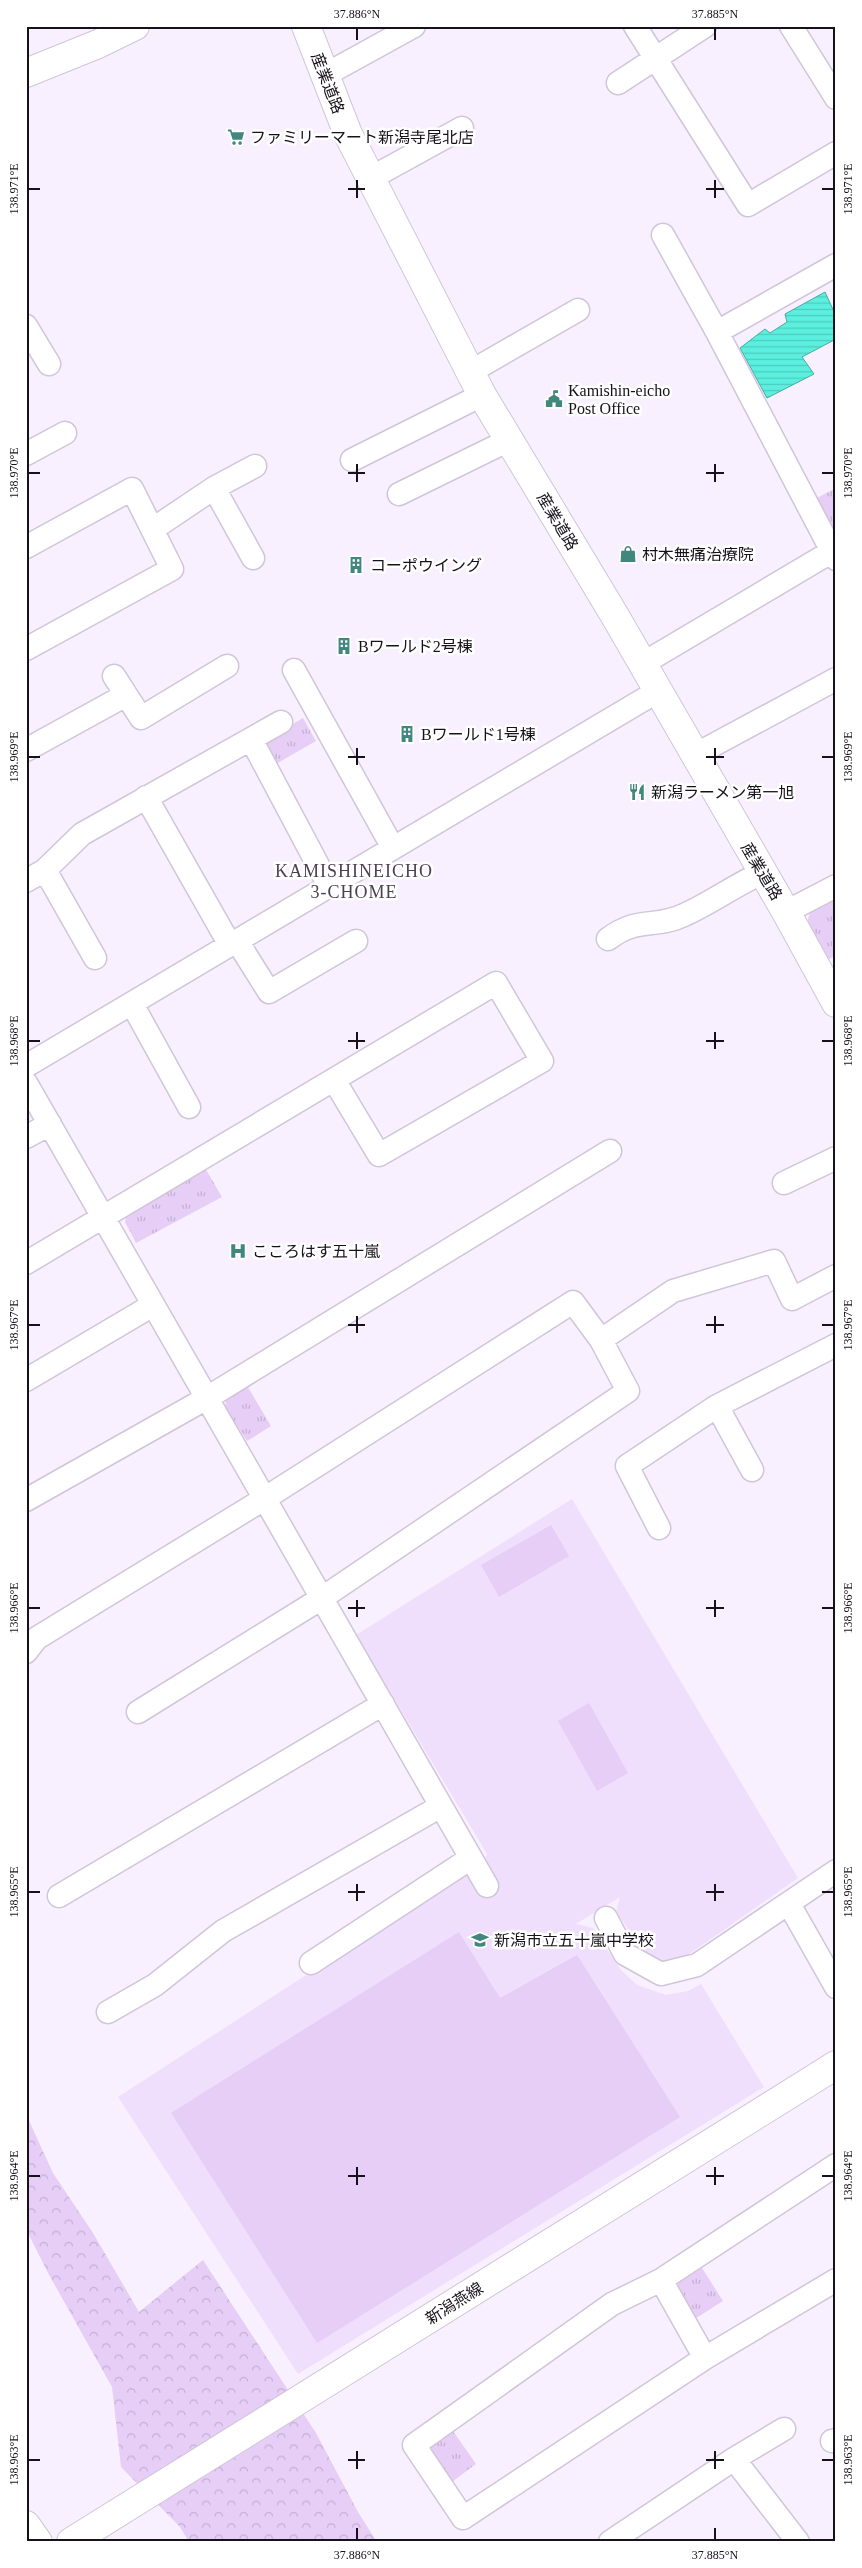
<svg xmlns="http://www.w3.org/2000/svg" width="862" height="2568" font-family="'Times New Roman','Noto Sans JP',serif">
	<defs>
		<pattern id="forest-crowns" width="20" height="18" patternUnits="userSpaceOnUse" patternTransform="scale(1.25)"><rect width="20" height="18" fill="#e6cef7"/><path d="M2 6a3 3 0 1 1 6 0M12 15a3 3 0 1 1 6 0" fill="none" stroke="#c5b0d3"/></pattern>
		<pattern id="park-tufts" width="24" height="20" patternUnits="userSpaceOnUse" patternTransform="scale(1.25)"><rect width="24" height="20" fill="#e6cef7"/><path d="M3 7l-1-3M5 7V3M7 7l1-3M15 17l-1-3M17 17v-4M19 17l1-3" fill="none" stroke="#c5b0d3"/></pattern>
		<pattern id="water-rules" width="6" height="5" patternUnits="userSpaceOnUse" patternTransform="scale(1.25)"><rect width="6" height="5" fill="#5aefde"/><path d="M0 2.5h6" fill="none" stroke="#4eccbe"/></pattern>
	</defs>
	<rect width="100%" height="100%" fill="#f8f0fe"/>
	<path fill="#f0dffc" d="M572 1499 798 1878 688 1955 664 1962 645 1953 616 1912 620 1897 576 1924 593 1928 621 1970 637 1985 666 1995 688 1991 701 1984 764 2087 298 2374 118 2097 465 1872 482 1898 497 1891 483 1866 487 1854 356 1635Z"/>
	<path fill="#e6cef7" d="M551 1525 569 1556 499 1597 481 1565Z
		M589 1703 628 1773 597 1791 558 1721Z
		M459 1932 500 1998 577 1955 680 2117 317 2343 171 2113Z"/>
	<path fill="url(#forest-crowns)" d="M26 2114 53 2173 93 2233 139 2312 203 2260 316 2433 358 2512 377 2542H189L180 2527 121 2467 112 2387 48 2273 26 2229Z"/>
	<path fill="url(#park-tufts)" d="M836 488V536L815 499Z
		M303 718 316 741 274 765 265 749 267 739Z
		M836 900V955L826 961 806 925 811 910Z
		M205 1168 222 1197 136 1243 125 1222 127 1213Z
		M246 1384 271 1426 247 1441 225 1407 227 1396Z
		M702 2268 723 2301 690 2322 673 2286Z
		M453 2431 476 2464 449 2484 429 2457 431 2447Z"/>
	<path fill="url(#water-rules)" stroke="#46ada3" d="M825 292 836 316V339L802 357 814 374 767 398 740 348 765 329 770 333 787 322 785 314Z"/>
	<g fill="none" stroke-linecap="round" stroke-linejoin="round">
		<g stroke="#d1c5da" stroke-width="25">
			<path id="minor" d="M635 26 748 205 836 153
				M791 26 836 98
				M325 75 414 26
				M618 83 705 26
				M371 178 462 128
				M663 235 717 332
				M836 265 717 332 836 559
				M26 326 49 364
				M470 372 578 310
				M26 454 65 433
				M352 460 482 395
				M214 488 253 558
				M399 494 509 440
				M153 529 214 488 255 466
				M26 547 132 489 172 569 26 649
				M642 664 836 549
				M294 670 393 848
				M114 676 141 718 227 666
				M251 739 329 886
				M26 750 126 695
				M695 755 836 679
				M146 797 230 945
				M45 870 95 958
				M26 881 45 870 82 834 281 722
				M786 912 836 886
				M608 939C638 916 655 929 684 915 711 903 735 885 762 873
				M237 941 269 992 356 941
				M132 1004 189 1107
				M26 1066 658 691
				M26 1083 487 1886
				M26 1137 50 1124
				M784 1183 836 1158
				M26 1263 496 983 542 1061 379 1155 334 1080
				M26 1380 153 1305
				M717 1406 752 1470
				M26 1500 207 1398 610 1151
				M659 1528 627 1466 717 1406 836 1345
				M26 1652 37 1638 264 1499 573 1302 601 1340
				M138 1712 322 1598 628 1391 601 1340 673 1291 774 1261 792 1299 836 1276
				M59 1896 383 1704
				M789 1904 836 1987
				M606 1918 625 1954 661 1974 697 1965 836 1871
				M311 1963 471 1858
				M108 2012 155 1985 223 1931 441 1806
				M661 2280 836 2165
				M705 2358 661 2280 612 2304 414 2445 463 2518 705 2358 836 2280
				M832 2441 836 2440
				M734 2459 798 2542
				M610 2542 734 2459 784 2429"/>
		</g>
		<g stroke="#d1c5da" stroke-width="30">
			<path id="tertiary" d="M306 26 348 134 482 395 615 616 786 912 836 1003
				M26 73 98 44 135 26"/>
		</g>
		<g stroke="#d1c5da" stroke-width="30">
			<path id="primary" d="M71 2542 836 2065"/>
		</g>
		<g stroke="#d1c5da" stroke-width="30">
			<path id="trunk" d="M26 2525 38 2542"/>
		</g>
		<use href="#minor" stroke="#fff" stroke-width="22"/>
		<use href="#tertiary" stroke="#fff" stroke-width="28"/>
		<use href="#primary" stroke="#fff" stroke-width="28"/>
		<use href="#trunk" stroke="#fff" stroke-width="28"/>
	</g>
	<path fill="none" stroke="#17121a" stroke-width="2" d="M357 28V40M715 28V40M357 180V198M715 180V198M28 189H40M348 189H365M706 189H724M822 189H834M357 464V482M715 464V482M28 473H40M348 473H365M706 473H724M822 473H834M357 748V765M715 748V765M28 757H40M348 757H365M706 757H724M822 757H834M357 1032V1049M715 1032V1049M28 1041H40M348 1041H365M706 1041H724M822 1041H834M357 1316V1333M715 1316V1333M28 1325H40M348 1325H365M706 1325H724M822 1325H834M357 1600V1617M715 1600V1617M28 1608H40M348 1608H365M706 1608H724M822 1608H834M357 1884V1901M715 1884V1901M28 1892H40M348 1892H365M706 1892H724M822 1892H834M357 2167V2185M715 2167V2185M28 2176H40M348 2176H365M706 2176H724M822 2176H834M357 2451V2469M715 2451V2469M28 2460H40M348 2460H365M706 2460H724M822 2460H834M357 2528V2540M715 2528V2540"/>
	<defs>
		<g id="supermarket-bare" transform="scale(1.35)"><path d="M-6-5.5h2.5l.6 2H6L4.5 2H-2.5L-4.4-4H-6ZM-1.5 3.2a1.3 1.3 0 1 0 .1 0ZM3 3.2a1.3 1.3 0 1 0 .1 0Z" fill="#42877e" stroke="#fff" stroke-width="2.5" paint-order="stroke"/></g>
		<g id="civic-bare" transform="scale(1.35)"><path d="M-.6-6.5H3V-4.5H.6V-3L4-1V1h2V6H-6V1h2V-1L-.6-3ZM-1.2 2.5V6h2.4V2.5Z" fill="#42877e" stroke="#fff" stroke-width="2.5" paint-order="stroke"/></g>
		<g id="shop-bare" transform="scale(1.35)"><path d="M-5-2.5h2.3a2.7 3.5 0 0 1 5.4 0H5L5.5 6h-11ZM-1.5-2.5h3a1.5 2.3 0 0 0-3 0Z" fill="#42877e" stroke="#fff" stroke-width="2.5" paint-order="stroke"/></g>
		<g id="building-bare" transform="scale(1.35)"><path d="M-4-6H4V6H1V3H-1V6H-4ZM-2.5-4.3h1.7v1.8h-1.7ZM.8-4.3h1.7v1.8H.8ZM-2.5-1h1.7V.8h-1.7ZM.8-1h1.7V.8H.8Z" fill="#42877e" stroke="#fff" stroke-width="2.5" paint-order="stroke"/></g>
		<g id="restaurant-bare" transform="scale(1.35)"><path d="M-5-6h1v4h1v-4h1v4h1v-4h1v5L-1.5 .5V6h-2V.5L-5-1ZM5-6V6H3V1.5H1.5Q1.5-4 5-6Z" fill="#42877e" stroke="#fff" stroke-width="2.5" paint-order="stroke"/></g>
		<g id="hospital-bare" transform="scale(1.35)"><path d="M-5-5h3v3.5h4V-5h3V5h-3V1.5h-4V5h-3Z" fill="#42877e" stroke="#fff" stroke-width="2.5" paint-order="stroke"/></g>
		<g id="school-bare" transform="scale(1.35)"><path d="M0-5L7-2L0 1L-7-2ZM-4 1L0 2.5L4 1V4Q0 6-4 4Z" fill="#42877e" stroke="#fff" stroke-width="2.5" paint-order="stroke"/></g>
	</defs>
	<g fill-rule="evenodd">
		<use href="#supermarket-bare" x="236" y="137"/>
		<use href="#civic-bare" x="554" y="399"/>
		<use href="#shop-bare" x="628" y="554"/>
		<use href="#building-bare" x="356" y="565"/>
		<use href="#building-bare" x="344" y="646"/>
		<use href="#building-bare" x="407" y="734"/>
		<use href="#restaurant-bare" x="637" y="792"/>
		<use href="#hospital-bare" x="238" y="1251"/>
		<use href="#school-bare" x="480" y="1940"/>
	</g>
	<g text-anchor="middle" stroke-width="5" stroke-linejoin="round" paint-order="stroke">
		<g font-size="16" fill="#17121a" stroke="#fff">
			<text transform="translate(328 83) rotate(69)" y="6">産業道路</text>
			<text transform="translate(558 521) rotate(59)" y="6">産業道路</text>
			<text transform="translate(762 871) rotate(59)" y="6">産業道路</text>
			<text transform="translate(454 2303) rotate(-32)" y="6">新潟燕線</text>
		</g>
		<g font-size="16" fill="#17121a" stroke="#fff" text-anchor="start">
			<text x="250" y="143">ファミリーマート新潟寺尾北店</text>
			<text x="568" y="396">Kamishin-eicho<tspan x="568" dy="18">Post Office</tspan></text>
			<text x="642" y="560">村木無痛治療院</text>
			<text x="370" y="571">コーポウイング</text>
			<text x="358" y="652">Bワールド2号棟</text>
			<text x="421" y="740">Bワールド1号棟</text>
			<text x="651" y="798">新潟ラーメン第一旭</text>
			<text x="252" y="1257">こころはす五十嵐</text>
			<text x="494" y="1946">新潟市立五十嵐中学校</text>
		</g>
		<g font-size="18" letter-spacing="1" fill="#4c4153" stroke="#fff">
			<text x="354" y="877">KAMISHINEICHO<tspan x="354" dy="21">3-CHOME</tspan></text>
		</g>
	</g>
	<rect width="862" height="2568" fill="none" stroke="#ffffff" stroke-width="55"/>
	<rect x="28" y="28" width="806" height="2512" fill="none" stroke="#17121a" stroke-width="2"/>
	<g font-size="12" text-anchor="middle" fill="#17121a">
		<text x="357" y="18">37.886°N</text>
		<text x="715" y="18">37.885°N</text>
		<text transform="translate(848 189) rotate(-90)" y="4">138.971°E</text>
		<text transform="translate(14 189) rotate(-90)" y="4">138.971°E</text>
		<text transform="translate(848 473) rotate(-90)" y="4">138.970°E</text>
		<text transform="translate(14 473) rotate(-90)" y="4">138.970°E</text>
		<text transform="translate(848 757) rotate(-90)" y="4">138.969°E</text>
		<text transform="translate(14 757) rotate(-90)" y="4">138.969°E</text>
		<text transform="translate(848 1041) rotate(-90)" y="4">138.968°E</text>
		<text transform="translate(14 1041) rotate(-90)" y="4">138.968°E</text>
		<text transform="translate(14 1325) rotate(-90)" y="4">138.967°E</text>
		<text transform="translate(848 1325) rotate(-90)" y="4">138.967°E</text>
		<text transform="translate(14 1608) rotate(-90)" y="4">138.966°E</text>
		<text transform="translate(848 1608) rotate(-90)" y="4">138.966°E</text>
		<text transform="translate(14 1892) rotate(-90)" y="4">138.965°E</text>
		<text transform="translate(848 1892) rotate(-90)" y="4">138.965°E</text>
		<text transform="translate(14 2176) rotate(-90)" y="4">138.964°E</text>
		<text transform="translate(848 2176) rotate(-90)" y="4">138.964°E</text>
		<text transform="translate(14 2460) rotate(-90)" y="4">138.963°E</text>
		<text transform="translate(848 2460) rotate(-90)" y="4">138.963°E</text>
		<text x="357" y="2559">37.886°N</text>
		<text x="715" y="2559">37.885°N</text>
	</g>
</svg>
